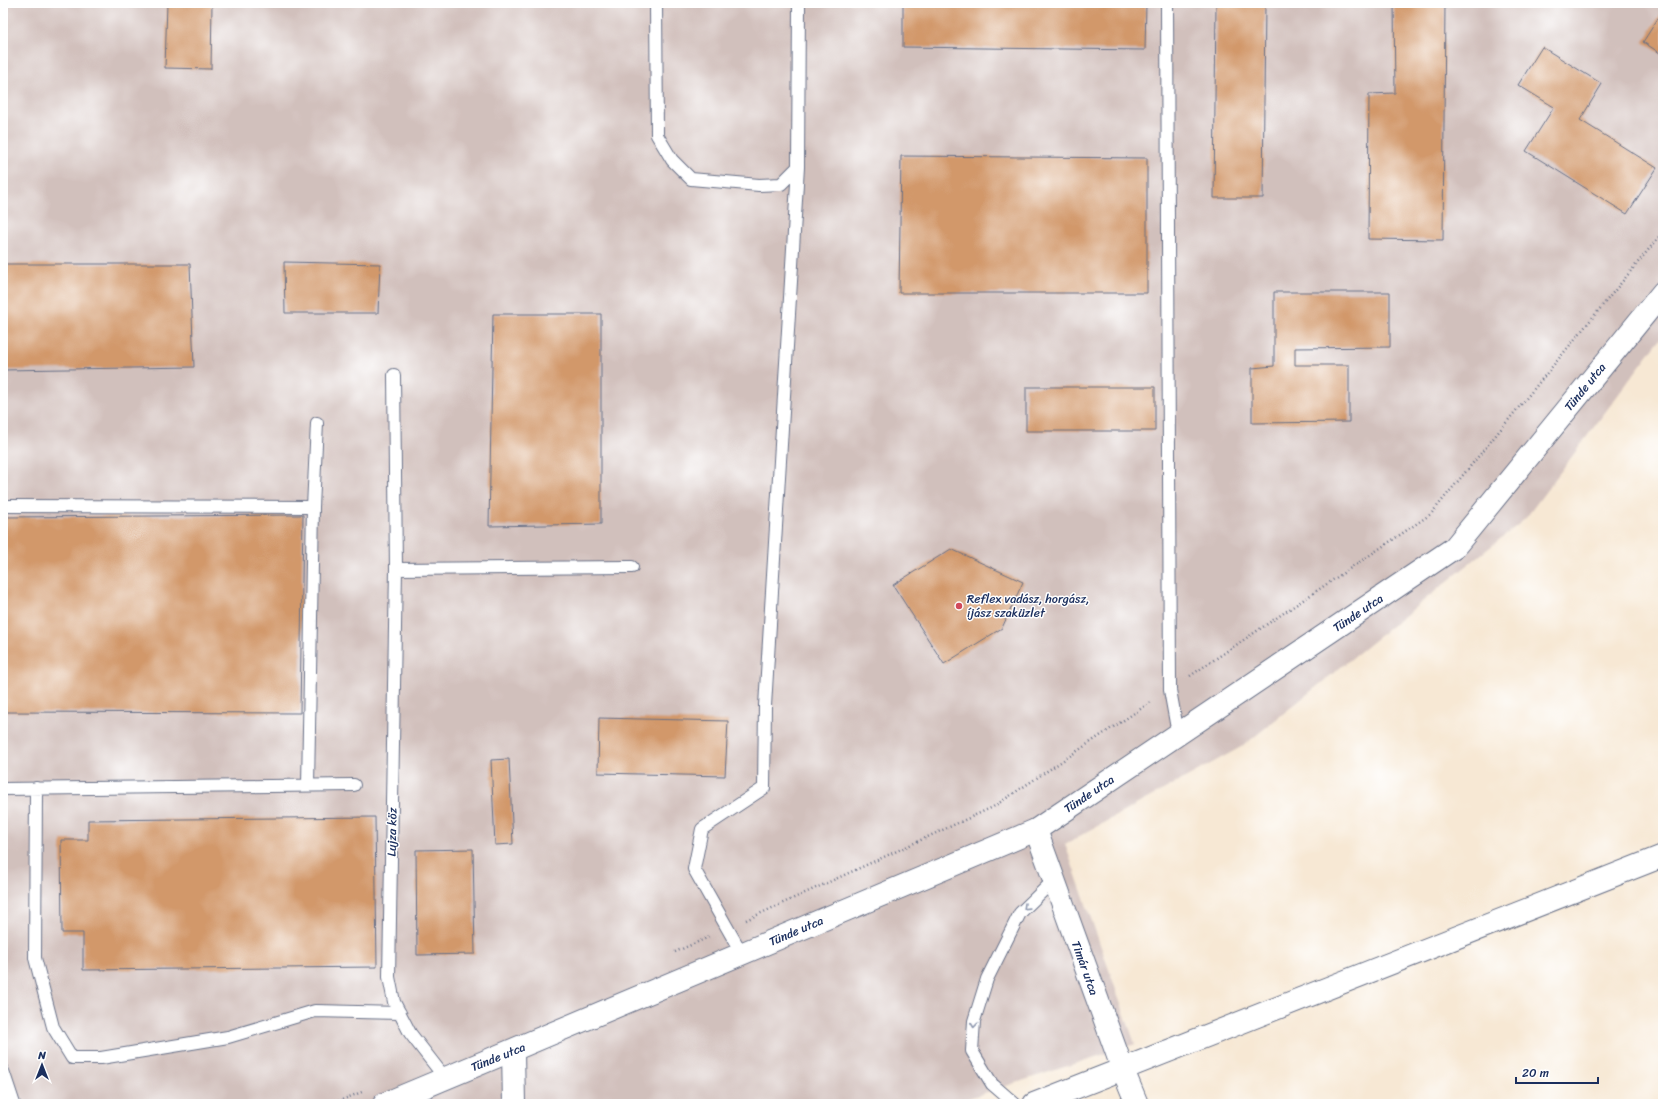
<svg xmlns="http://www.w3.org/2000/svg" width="1666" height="1107" font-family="Sriracha,sans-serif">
	<rect width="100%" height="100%" fill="#fff"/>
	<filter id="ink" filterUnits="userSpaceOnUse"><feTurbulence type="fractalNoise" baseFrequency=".025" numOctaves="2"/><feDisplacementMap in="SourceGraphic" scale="8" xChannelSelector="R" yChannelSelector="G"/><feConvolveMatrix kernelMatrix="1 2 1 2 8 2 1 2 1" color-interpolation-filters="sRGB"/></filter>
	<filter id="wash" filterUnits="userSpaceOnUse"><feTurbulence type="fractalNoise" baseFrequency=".012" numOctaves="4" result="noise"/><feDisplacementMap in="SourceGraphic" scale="16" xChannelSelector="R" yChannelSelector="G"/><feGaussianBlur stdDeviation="0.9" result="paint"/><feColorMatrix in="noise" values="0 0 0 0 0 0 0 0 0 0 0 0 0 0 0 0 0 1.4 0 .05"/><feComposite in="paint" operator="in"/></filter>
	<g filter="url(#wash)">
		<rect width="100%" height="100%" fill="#f7e8d4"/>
		<path fill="#d1c0bc" d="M3 3H1663V335L1525 519 1243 746 1065 844 1135 1044 951 1104H3Z"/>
		<g id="blocks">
			<path fill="#d2986b" d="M167 3H212L211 69 165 68Z
				M903 3H1146L1145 50 903 47Z
				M1216 3H1265L1263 198H1214Z
				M1394 3H1445L1443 240 1368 239 1369 94 1395 93Z
				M1662 12 1663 13V55L1643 42Z
				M1542 47 1602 84 1580 120 1657 168 1627 214 1526 151 1554 107 1518 85Z
				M901 156 1147 158V293H899Z
				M284 262 380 264 378 313H285Z
				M3 264H190L194 367 3 370Z
				M1274 292H1390V347L1295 348V365H1349V422L1252 423V368L1274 366Z
				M493 314H601V524L489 526Z
				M1026 387H1155V431H1026Z
				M303 515 300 713 3 712V517Z
				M951 549 1023 582 1002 628 944 664 893 585Z
				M599 718 728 721 725 776 598 773Z
				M509 759 513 844 495 845 491 760Z
				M375 817 377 967 83 970V933H62L61 840H88V820Z
				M473 849 475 954 417 955 416 850Z"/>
		</g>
	</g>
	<g filter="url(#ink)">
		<use href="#blocks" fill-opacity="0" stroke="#687087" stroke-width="1"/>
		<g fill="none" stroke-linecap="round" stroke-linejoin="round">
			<g stroke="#687087" stroke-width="14">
				<path id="service" d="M656 3 657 135 672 160 691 179 759 185 781 184 798 167 799 3
					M1167 3 1170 690 1178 734
					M394 375 396 569 389 977 394 1002 410 1033 445 1078
					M3 506 313 507
					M396 569 632 567
					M308 785 313 507 317 423
					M36 788 35 958 53 1027 72 1058H101L228 1037 315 1011 400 1013
					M3 789 354 785
					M742 954 694 869 702 829 764 788 765 706 798 167
					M3 1071 14 1104
					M1015 1104 992 1084 972 1051 974 1021 987 979 1020 913 1054 880"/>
			</g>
			<g stroke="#687087" stroke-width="24">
				<path id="minor" d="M1036 830 1123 1070 1137 1104
					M513 1051 514 1104
					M1034 1104 1663 856"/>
			</g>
			<g stroke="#687087" stroke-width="24">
				<path id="tertiary" d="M384 1104 1036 830 1454 548 1663 292"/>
			</g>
			<path stroke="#687087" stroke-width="2.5" stroke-dasharray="1 3" stroke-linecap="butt" d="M1190 676 1431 514 1663 232
				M746 920 993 807 1151 702
				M675 952 709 937
				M331 1104 362 1092"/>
			<use href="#service" stroke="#fff" stroke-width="12"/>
			<use href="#minor" stroke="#fff" stroke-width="22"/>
			<use href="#tertiary" stroke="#fff" stroke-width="22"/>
		</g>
		<defs><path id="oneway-chevron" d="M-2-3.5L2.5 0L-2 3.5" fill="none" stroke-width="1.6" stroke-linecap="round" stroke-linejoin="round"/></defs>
		<g stroke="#8d97ae">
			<use href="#oneway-chevron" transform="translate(1026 907) rotate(136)"/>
			<use href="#oneway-chevron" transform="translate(974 1025) rotate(96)"/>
		</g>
	</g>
	<circle fill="#d1495b" stroke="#fff" stroke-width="1.5" cx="959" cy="606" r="4"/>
	<g text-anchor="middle" stroke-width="3" stroke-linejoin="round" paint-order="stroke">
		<g font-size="12" fill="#1b2f5e" stroke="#fff">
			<text transform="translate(1585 387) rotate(-51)" y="4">Tünde utca</text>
			<text transform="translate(1358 613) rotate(-34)" y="4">Tünde utca</text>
			<text transform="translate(1089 794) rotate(-34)" y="4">Tünde utca</text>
			<text transform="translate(392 832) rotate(-89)" y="4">Lujza köz</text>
			<text transform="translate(796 931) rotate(-23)" y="4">Tünde utca</text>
			<text transform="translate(1085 968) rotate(70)" y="4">Timár utca</text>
			<text transform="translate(498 1057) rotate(-22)" y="4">Tünde utca</text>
		</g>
		<g font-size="12" fill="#1b2f5e" stroke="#fff" text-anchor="start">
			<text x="967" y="603">Reflex vadász, horgász,<tspan x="967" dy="14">íjász szaküzlet</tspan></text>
		</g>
	</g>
	<rect width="1666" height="1107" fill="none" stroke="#fff" stroke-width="16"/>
	<g transform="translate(42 1065)" stroke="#ffffff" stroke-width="3" paint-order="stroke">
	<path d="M0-3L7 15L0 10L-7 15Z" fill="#1b2f5e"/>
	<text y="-6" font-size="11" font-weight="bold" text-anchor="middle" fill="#1b2f5e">N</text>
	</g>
	<path d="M1516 1077v6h82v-6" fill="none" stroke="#1b2f5e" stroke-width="2"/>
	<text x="1522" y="1077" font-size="12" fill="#1b2f5e" stroke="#ffffff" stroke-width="3" paint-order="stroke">20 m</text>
</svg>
